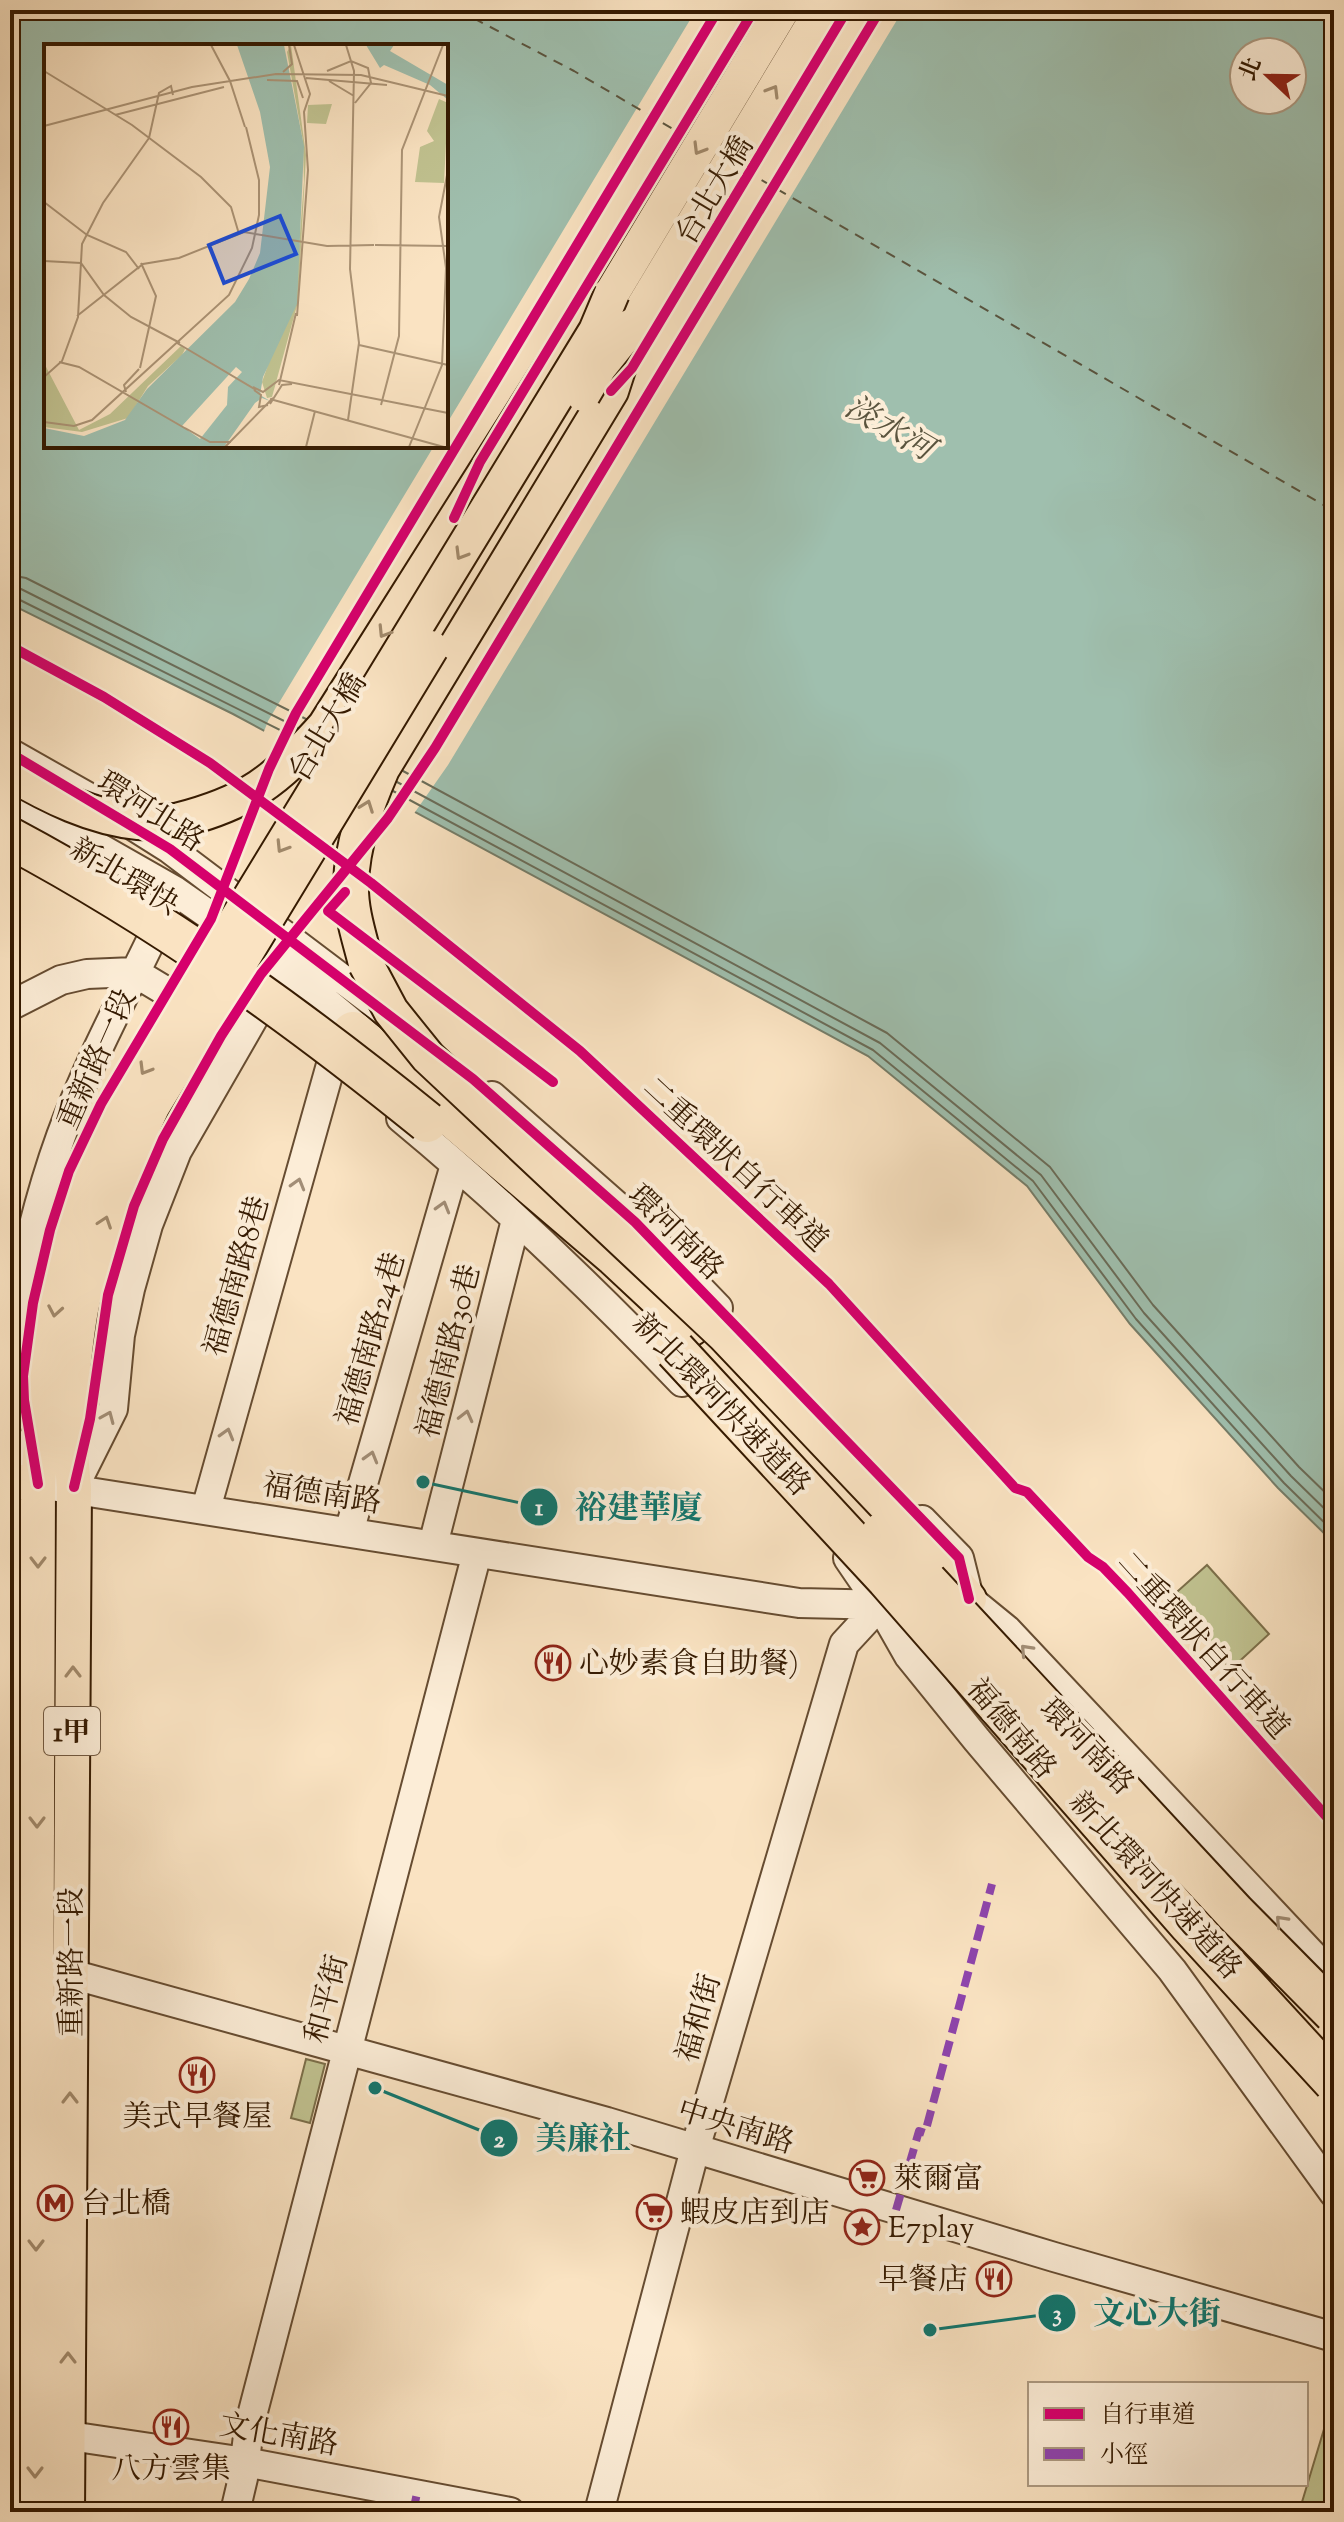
<svg xmlns="http://www.w3.org/2000/svg" width="1344" height="2522" font-family="'Sorts Mill Goudy','Noto Serif TC',serif">
	<rect width="100%" height="100%" fill="#fae3c2"/>
	<filter id="stains"><feTurbulence type="fractalNoise" baseFrequency=".0025" numOctaves="4"/><feColorMatrix values="0 0 0 0 .2 0 0 0 0 .09 0 0 0 0 .02 0 0 0 .5 -.17"/></filter>
	<radialGradient id="worn" r=".72"><stop offset=".6" stop-color="#630" stop-opacity="0"/><stop offset="1" stop-color="#630" stop-opacity=".3"/></radialGradient>
	<path fill="#c1c391" stroke="#7b6e49" stroke-width="2" d="M1207 1565 1269 1634 1231 1669 1169 1599Z
		M306 2059 325 2064 310 2123 291 2118Z
		M1334 2396V2512H1299Z"/>
	<path fill="#9fbfae" stroke="#757d69" stroke-width="2" fill-rule="evenodd" d="M10 10H1334V1543L1278 1488 1130 1324 1027 1186 868 1056 233 714 10 604ZM46 46H446V446H46ZM1244 52H1292V100H1244Z"/>
	<path fill="#fae3c2" d="M696 10H903L448 765 413 815 263 734 268 721 434 446H446V425Z"/>
	<g fill="none" stroke-linecap="round" stroke-linejoin="round">
		<path stroke="#6a6c58" stroke-width="2" d="M10 575 26 578 306 719
			M10 587 21 589 298 728
			M10 597 16 598 290 735
			M403 771 887 1033 1050 1167 1153 1305 1299 1467 1334 1501
			M397 782 880 1043 1041 1175 1144 1313 1291 1476 1334 1518
			M393 791 873 1050 1033 1181 1136 1319 1284 1483 1334 1532"/>
		<path stroke="#5a543e" stroke-width="2" stroke-dasharray="10 8" stroke-linecap="butt" d="M458 10 574 71 685 136
			M746 171 1334 511"/>
		<g stroke="#664c31" stroke-width="32">
			<path id="minor" d="M10 753 86 796
				M10 797 175 891 284 967 371 1039
				M124 820 170 849 394 1018
				M10 1006 61 980 87 974 134 972 242 1037
				M492 1096 635 1222 718 1308
				M401 1118C500 1200 594 1290 682 1382
				M10 1330C24 1264 38 1199 61 1136 90 1057 131 984 166 909
				M10 1439 38 1484 799 1603 891 1605
				M74 1487 113 1409 120 1335 130 1289 148 1225 177 1151 273 984
				M206 1509 332 1061
				M922 1520 959 1558 969 1598
				M349 1532 455 1165
				M433 1545 516 1220
				M848 1558 880 1605 920 1628
				M951 1590 969 1599 1007 1630 1334 1978
				M880 1605 909 1656 977 1740 1172 1970 1334 2193
				M10 1967 71 1974 607 2122 1054 2257 1334 2337
				M10 2431H36L245 2462 510 2512
				M235 2512 243 2478 249 2427 477 1553
				M599 2512 695 2149 844 1644 880 1605"/>
		</g>
		<g stroke="#351a01" stroke-width="38">
			<path id="major" d="M176 821C248 803 276 781 325 726L582 319 612 293 782 10
				M366 964C360 939 350 911 351 884 352 844 366 806 382 769L611 391 632 326 822 10
				M10 1481 38 1484
				M932 1554 969 1599
				M35 2512 38 1484 46 1376
				M67 2512 74 1487 68 1422 72 1380"/>
		</g>
		<g stroke="#351a01" stroke-width="44">
			<path id="highway" d="M353 1032 614 1255 690 1326
				M1285 1988 1334 2041"/>
		</g>
		<use href="#minor" stroke="#fcedd7" stroke-width="28"/>
		<use href="#major" stroke="#fae3c2" stroke-width="34"/>
		<use href="#highway" stroke="#fae3c2" stroke-width="40"/>
		<g stroke="#351a01" stroke-width="38" stroke-linecap="butt">
			<path id="major-bridge" d="M583 394 599 367 632 326
				M10 773C49 796 93 818 138 822 150 823 163 822 176 821
				M366 964 391 1011 428 1057 724 1335 932 1554
				M46 1376C52 1329 59 1282 71 1236 81 1195 100 1154 117 1116L596 331 612 293
				M72 1380C75 1354 77 1326 83 1300 99 1233 122 1169 152 1107L431 648"/>
		</g>
		<g stroke="#351a01" stroke-width="44" stroke-linecap="butt">
			<path id="highway-bridge" d="M10 838C160 918 295 1015 427 1122
				M675 1350 887 1579 1190 1925 1334 2082
				M882 1533 1235 1913 1334 2013"/>
		</g>
		<use href="#major-bridge" stroke="#fae3c2" stroke-width="34"/>
		<use href="#highway-bridge" stroke="#fae3c2" stroke-width="40"/>
		<path stroke="#8e44ad" stroke-width="8" stroke-dasharray="16 8" stroke-linecap="butt" d="M896 2210 919 2131 925 2133 992 1884
			M413 2512 417 2493"/>
		<g stroke="#fcedd7" stroke-width="15">
			<path id="cycleway" d="M611 391 632 368 847 10
				M454 518 480 462 754 10
				M10 646 104 697 210 763 371 883 580 1051 829 1284 1015 1488 1027 1492 1088 1557 1103 1567 1128 1593 1334 1825
				M10 753 170 849 473 1079 635 1222 959 1558 969 1599
				M345 892 328 911 553 1082
				M38 1484 24 1400 23 1376 33 1303 50 1230 69 1171 101 1104 211 919 269 769 296 713 718 10
				M74 1487 90 1419 108 1295 134 1206 163 1139 221 1036 261 974 388 818 435 748 880 10"/>
		</g>
		<use href="#cycleway" stroke="#d6006c" stroke-width="10"/>
	</g>
	<defs><path id="oneway-chevron" d="M-2-3.5L2.5 0L-2 3.5" fill="none" stroke-width="1.6" stroke-linecap="round" stroke-linejoin="round" transform="scale(2)"/></defs>
	<g stroke="#a1896b">
		<use href="#oneway-chevron" transform="translate(773 91) rotate(-59)"/>
		<use href="#oneway-chevron" transform="translate(699 149) rotate(121)"/>
		<use href="#oneway-chevron" transform="translate(461 554) rotate(121)"/>
		<use href="#oneway-chevron" transform="translate(384 632) rotate(122)"/>
		<use href="#oneway-chevron" transform="translate(367 806) rotate(-70)"/>
		<use href="#oneway-chevron" transform="translate(282 847) rotate(122)"/>
		<use href="#oneway-chevron" transform="translate(145 1069) rotate(121)"/>
		<use href="#oneway-chevron" transform="translate(105 1222) rotate(-71)"/>
		<use href="#oneway-chevron" transform="translate(55 1311) rotate(100)"/>
		<use href="#oneway-chevron" transform="translate(38 1562) rotate(90)"/>
		<use href="#oneway-chevron" transform="translate(73 1672) rotate(-90)"/>
		<use href="#oneway-chevron" transform="translate(37 1822) rotate(90)"/>
		<use href="#oneway-chevron" transform="translate(70 2098) rotate(-90)"/>
		<use href="#oneway-chevron" transform="translate(36 2245) rotate(90)"/>
		<use href="#oneway-chevron" transform="translate(68 2358) rotate(-90)"/>
		<use href="#oneway-chevron" transform="translate(35 2472) rotate(90)"/>
	</g>
	<g stroke="#a28e77">
		<use href="#oneway-chevron" transform="translate(298 1184) rotate(-74)"/>
		<use href="#oneway-chevron" transform="translate(443 1207) rotate(-74)"/>
		<use href="#oneway-chevron" transform="translate(466 1416) rotate(-76)"/>
		<use href="#oneway-chevron" transform="translate(108 1417) rotate(-67)"/>
		<use href="#oneway-chevron" transform="translate(227 1434) rotate(-74)"/>
		<use href="#oneway-chevron" transform="translate(371 1457) rotate(-74)"/>
		<use href="#oneway-chevron" transform="translate(1026 1650) rotate(-133)"/>
		<use href="#oneway-chevron" transform="translate(1281 1921) rotate(-133)"/>
	</g>
	<defs>
		<g id="restaurant-ring" transform="scale(1.8)"><circle r="9.5" fill="#fcedd7" stroke="#8f2418" stroke-width="1.5"/><path d="M-5-6h1v4h1v-4h1v4h1v-4h1v5L-1.5 .5V6h-2V.5L-5-1ZM5-6V6H3V1.5H1.5Q1.5-4 5-6Z" fill="#8f2418"/></g>
		<g id="supermarket-ring" transform="scale(1.8)"><circle r="9.5" fill="#fcedd7" stroke="#8f2418" stroke-width="1.5"/><path d="M-6-5.5h2.5l.6 2H6L4.5 2H-2.5L-4.4-4H-6ZM-1.5 3.2a1.3 1.3 0 1 0 .1 0ZM3 3.2a1.3 1.3 0 1 0 .1 0Z" fill="#8f2418"/></g>
		<g id="metro-ring" transform="scale(1.8)"><circle r="9.5" fill="#fcedd7" stroke="#8f2418" stroke-width="1.5"/><path d="M-5.5 5V-5H-3L0 0L3-5H5.5V5H3V-.5L0 4L-3-.5V5Z" fill="#8f2418"/></g>
		<g id="sight-ring" transform="scale(1.8)"><circle r="9.5" fill="#fcedd7" stroke="#8f2418" stroke-width="1.5"/><path d="M0-6L1.8-2.2L6-1.7L2.9 1.2L3.7 5.4L0 3.3L-3.7 5.4L-2.9 1.2L-6-1.7L-1.8-2.2Z" fill="#8f2418"/></g>
	</defs>
	<g fill-rule="evenodd">
		<use href="#restaurant-ring" x="553" y="1663"/>
		<use href="#restaurant-ring" x="197" y="2075"/>
		<use href="#supermarket-ring" x="867" y="2178"/>
		<use href="#metro-ring" x="55" y="2203"/>
		<use href="#supermarket-ring" x="654" y="2212"/>
		<use href="#sight-ring" x="862" y="2227"/>
		<use href="#restaurant-ring" x="994" y="2279"/>
		<use href="#restaurant-ring" x="171" y="2427"/>
	</g>
	<g text-anchor="middle" stroke-width="8" stroke-linejoin="round" paint-order="stroke">
		<rect fill="#fcedd7" stroke="#715941" stroke-width="2" x="44" y="1707" width="56" height="48" rx="6"/>
		<g font-size="28" font-weight="bold" fill="#351a01">
			<text x="72" y="1741">1甲</text>
		</g>
		<g font-size="30" fill="#351a01" stroke="#fcedd7">
			<text transform="translate(714 190) rotate(-59)" y="10">台北大橋</text>
			<text transform="translate(327 727) rotate(-59)" y="10">台北大橋</text>
			<text transform="translate(151 811) rotate(33)" y="10">環河北路</text>
			<text transform="translate(125 876) rotate(31)" y="10">新北環快</text>
			<text transform="translate(96 1059) rotate(-66)" y="10">重新路一段</text>
			<text transform="translate(736 1164) rotate(43)" y="10">二重環狀自行車道</text>
			<text transform="translate(676 1232) rotate(45)" y="10">環河南路</text>
			<text transform="translate(236 1276) rotate(-74)" y="10">福德南路8巷</text>
			<text transform="translate(370 1339) rotate(-74)" y="10">福德南路24巷</text>
			<text transform="translate(448 1351) rotate(-76)" y="10">福德南路30巷</text>
			<text transform="translate(722 1404) rotate(46)" y="10">新北環河快速道路</text>
			<text transform="translate(322 1493) rotate(9)" y="10">福德南路</text>
			<text transform="translate(1204 1645) rotate(48)" y="10">二重環狀自行車道</text>
			<text transform="translate(1012 1728) rotate(50)" y="10">福德南路</text>
			<text transform="translate(1087 1746) rotate(46)" y="10">環河南路</text>
			<text transform="translate(1156 1885) rotate(48)" y="10">新北環河快速道路</text>
			<text transform="translate(71 1962) rotate(-90)" y="10">重新路一段</text>
			<text transform="translate(326 1999) rotate(-75)" y="10">和平街</text>
			<text transform="translate(698 2018) rotate(-74)" y="10">福和街</text>
			<text transform="translate(736 2126) rotate(17)" y="10">中央南路</text>
			<text transform="translate(279 2434) rotate(10)" y="10">文化南路</text>
		</g>
		<g font-size="30" fill="#351a01" stroke="#fcedd7" text-anchor="start">
			<text x="579" y="1673">心妙素食自助餐)</text>
			<text x="197" y="2126" text-anchor="middle">美式早餐屋</text>
			<text x="893" y="2188">萊爾富</text>
			<text x="81" y="2213">台北橋</text>
			<text x="680" y="2222">蝦皮店到店</text>
			<text x="888" y="2237">E7play</text>
			<text x="968" y="2289" text-anchor="end">早餐店</text>
			<text x="171" y="2478" text-anchor="middle">八方雲集</text>
		</g>
		<g font-size="32" font-style="italic" fill="#5a543e" stroke="#fcedd7">
			<text transform="translate(890 427) rotate(30)" y="11">淡水河</text>
		</g>
	</g>
	<g transform="translate(44 44)">
		<rect width="404" height="404" fill="#fae3c2"/>
		<path d="M247 1 262 111 254 258 228 353 223 354 218 338 252 241 260 138 259 97 243 8ZM395 55 404 59 400 139 371 138 376 103 390 97 383 87ZM288 60 282 80 263 79 264 61ZM137 302 141 305 138 311 104 342 84 374 38 388 0 383V319L35 386 66 370Z" fill="#c1c391"/>
		<path d="M193 1H240L260 102 253 260 219 333 216 351 226 357 218 354 211 359 180 403H0V384L40 392 81 376 103 345 191 258 205 235 216 209 226 123 216 68ZM192 323 198 328 184 343 183 361 156 395 138 382ZM322 1H350L346 7 404 41V56L386 41 340 21 336 24Z" fill="#9fbfae" fill-rule="evenodd"/>
		<path fill="none" stroke="#9fbfae" stroke-width="4" d="M222 1 229 28M233 42 247 122 231 256 240 269"/>
		<path fill="none" stroke="#ab9375" stroke-width="2" d="M167 1 186 37 201 83M250 1 266 50 260 68 264 126 253 272M302 1 310 27 306 225 315 299 304 376M0 27 88 81 157 133 187 163 195 190M283 27 307 17 324 24 327 39 311 59M239 28 248 20 245 1M262 34 343 41M223 36 253 37 259 54M285 37 310 52M71 71 180 43M0 82 148 43 232 30 317 31 404 52M105 94 115 49 127 42 129 51M0 158 43 191 82 208 95 225M331 201 404 202M0 217 37 219 60 251 87 273 136 299M33 272 99 220 135 214 200 188 283 202 330 201M133 299 212 346M315 301 404 321M15 318 35 323 144 386M96 324 112 252 97 219M0 333 18 317 34 273 38 200 59 159 105 94M235 341 252 269M209 343 219 348 235 336 404 369M210 346 217 351 215 363 224 361M82 348 80 341 95 325M226 355 400 403M226 360 238 341 248 340M337 361 355 292 358 106 399 1M0 378 30 382 48 376 185 251 208 204 215 171V136L202 83M141 384 166 398H187M181 403 229 354M262 403 271 367M365 403 398 321 402 224 395 173 404 126"/>
		<path fill="#1d4ed8" fill-opacity="0.15" stroke="#1d4ed8" stroke-width="4" d="M236 172 252 210 180 239 165 201Z"/>
		<rect width="404" height="404" fill="none" stroke="#351a01" stroke-width="4"/>
	</g>
	<path fill="none" stroke="#0f766e" stroke-width="3" d="M423 1482L539 1507M375 2088L499 2138M930 2330L1057 2313"/>
	<g fill="#0f766e" stroke="#fcedd7" stroke-width="3">
		<circle cx="423" cy="1482" r="8"/>
		<circle cx="375" cy="2088" r="8"/>
		<circle cx="930" cy="2330" r="8"/>
		<circle cx="539" cy="1507" r="20"/>
		<circle cx="499" cy="2138" r="20"/>
		<circle cx="1057" cy="2313" r="20"/>
	</g>
	<g font-size="24" text-anchor="middle" font-weight="bold" fill="#fff">
		<text x="539" y="1515">1</text>
		<text x="499" y="2147">2</text>
		<text x="1057" y="2321">3</text>
	</g>
	<g font-size="32" text-anchor="middle" font-weight="bold" fill="#0f766e" stroke="#fcedd7" stroke-width="8" stroke-linejoin="round" paint-order="stroke">
		<text x="639" y="1518">裕建華廈</text>
		<text x="583" y="2149">美廉社</text>
		<text x="1157" y="2324">文心大街</text>
	</g>
	<rect width="1344" height="2522" fill="none" stroke="#fae3c2" stroke-width="40"/>
	<rect x="12" y="12" width="1320" height="2498" fill="none" stroke="#351a01" stroke-width="4"/>
	<rect x="20" y="20" width="1304" height="2482" fill="none" stroke="#351a01" stroke-width="2"/>
	<rect x="1028" y="2382" width="280" height="104" fill="#fcedd7" stroke="#ac9981" stroke-width="2"/>
	<rect x="1044" y="2408" width="40" height="12" fill="#d6006c" stroke="#ac9981" stroke-width="2"/>
	<text x="1100" y="2422" font-size="24" fill="#351a01">自行車道</text>
	<rect x="1044" y="2448" width="40" height="12" fill="#8e44ad" stroke="#ac9981" stroke-width="2"/>
	<text x="1100" y="2462" font-size="24" fill="#351a01">小徑</text>
	<g transform="translate(1268 76) rotate(292)"><circle r="38" fill="#fcedd7" stroke="#ac9981" stroke-width="2"/>
	<path d="M0-6L14 30L0 20L-14 30Z" fill="#8f2418"/>
	<text y="-12" font-size="22" font-weight="bold" text-anchor="middle" fill="#351a01">北</text>
	</g>
	<rect width="100%" height="100%" filter="url(#stains)"/>
	<rect width="100%" height="100%" fill="url(#worn)"/>
</svg>
